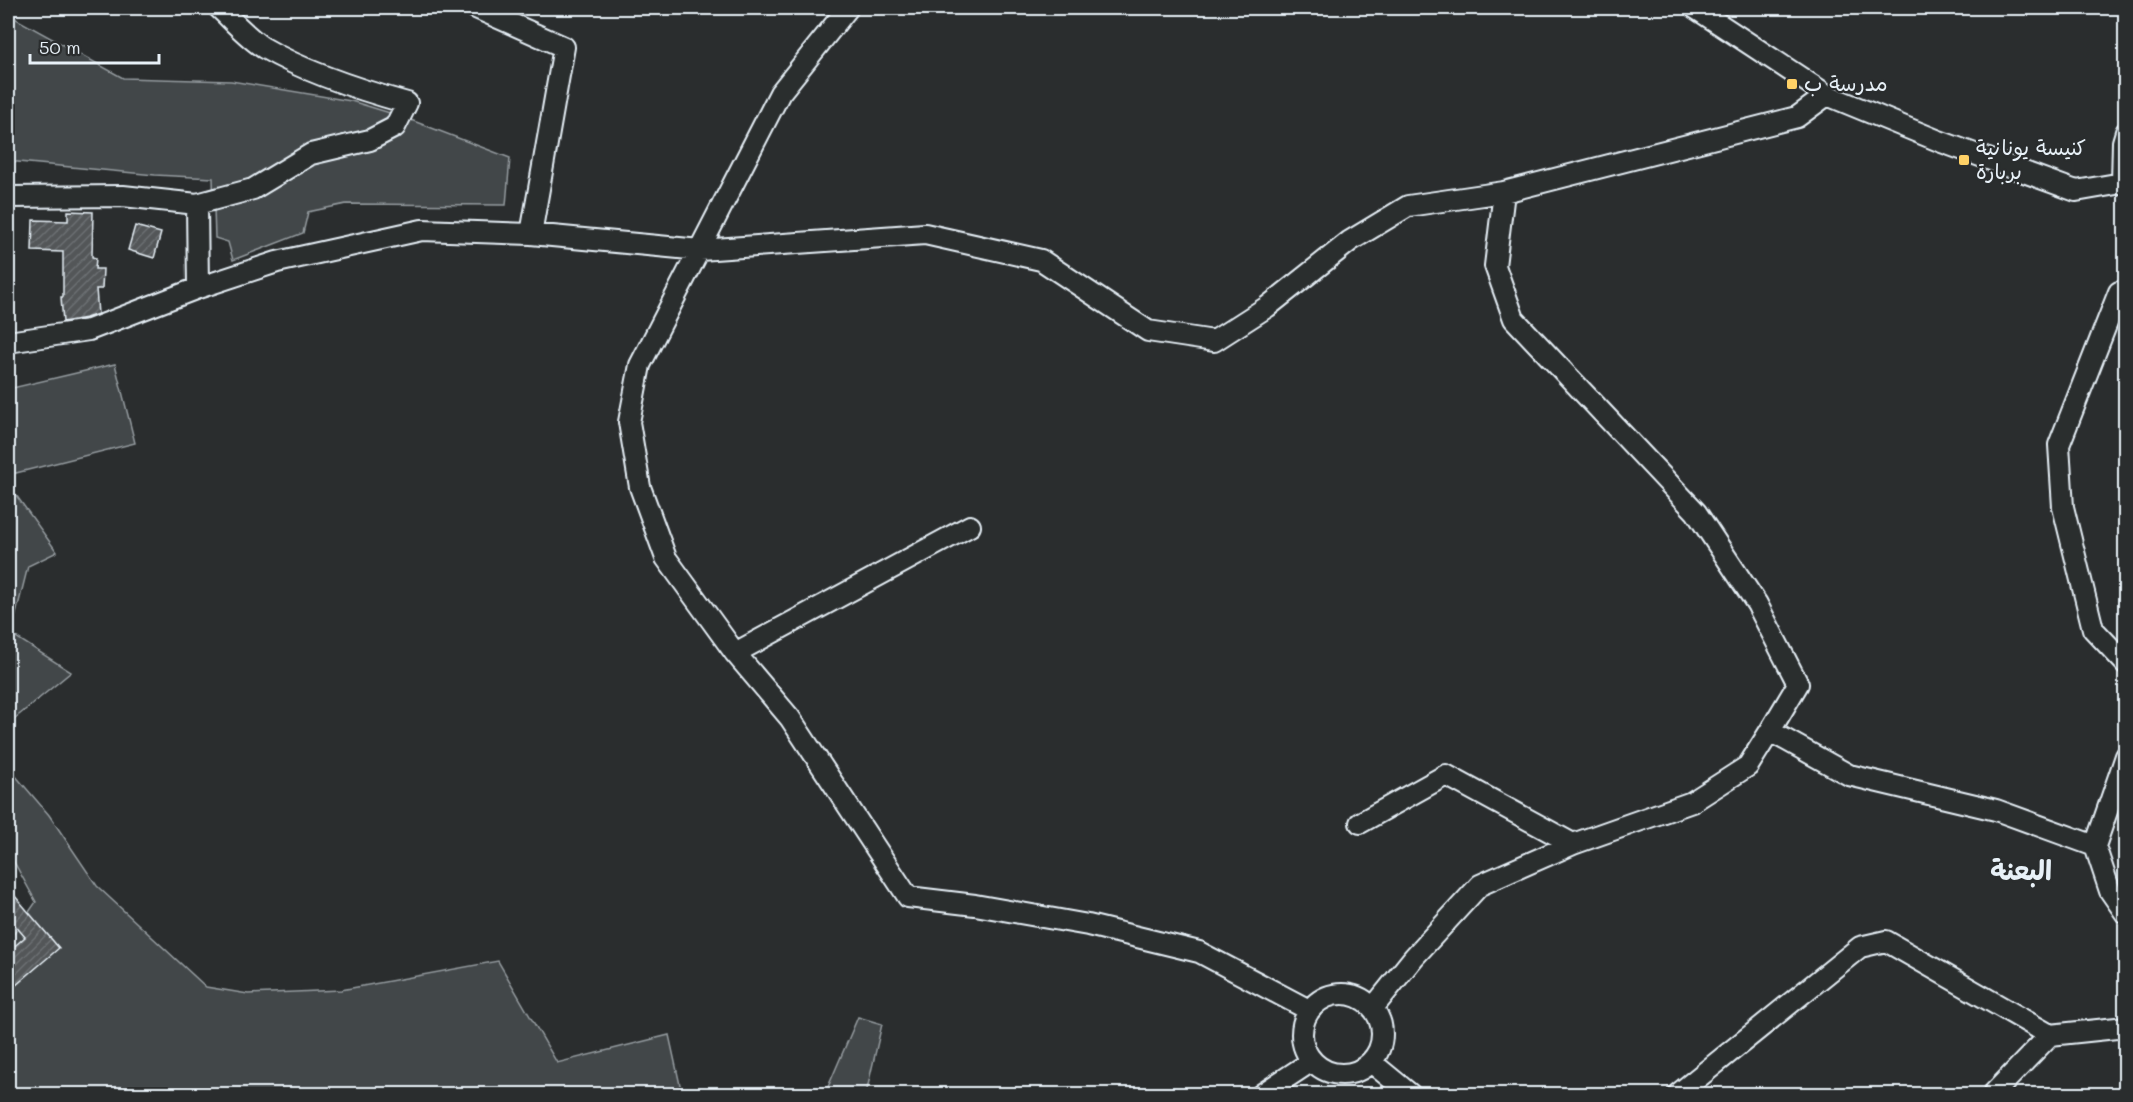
<svg xmlns="http://www.w3.org/2000/svg" width="2133" height="1102" font-family="Mali,'Playpen Sans Arabic',sans-serif">
	<defs>
		<pattern id="building-hatch" width="6" height="6" patternUnits="userSpaceOnUse" patternTransform="scale(1.5)"><rect width="6" height="6" fill="#535759"/><path d="M-1 1l2-2M0 6l6-6M5 7l2-2" fill="none" stroke="#6c7072"/></pattern>
	</defs>
	<rect width="100%" height="100%" fill="#2a2d2e"/>
	<filter id="ink" filterUnits="userSpaceOnUse"><feTurbulence type="fractalNoise" baseFrequency=".0167" numOctaves="2"/><feDisplacementMap in="SourceGraphic" scale="12" xChannelSelector="R" yChannelSelector="G"/><feConvolveMatrix kernelMatrix="1 2 1 2 8 2 1 2 1" color-interpolation-filters="sRGB"/></filter>
	<g filter="url(#ink)">
		<path fill="#424648" stroke="#959ca0" stroke-width="1.5" d="M8 9 16 19 123 78 231 81 351 101 403 117 510 158 506 205 346 204 308 212 303 233 233 260 228 242 215 238 213 178 155 175 8 161Z
			M115 364 135 443 8 475V389Z
			M8 484 57 552 28 566 11 634 71 672 8 724Z
			M8 767 49 815 97 886 206 987 248 994 341 990 498 961 557 1063 669 1035 682 1094H8V942L36 902 8 851Z
			M858 1017 882 1024 866 1094H825Z"/>
		<path fill="url(#building-hatch)" stroke="#e8f1f8" stroke-width="1.5" d="M68 211 93 212 92 257 96 258 95 269H103L102 289H96L98 314 86 318 63 322 61 297H63V252L32 251 33 220 68 221Z
			M135 226 161 233 154 258 128 250Z
			M8 888 59 948 8 992V952L25 937 8 917Z"/>
		<g fill="none" stroke-linecap="round" stroke-linejoin="round">
			<g stroke="#e8f1f8" stroke-width="24">
				<path id="minor" d="M476 8 564 47 531 234
					M848 8 780 93 640 365 629 422 640 487 666 558 735 653 790 718 908 897 975 905 1088 925 1199 952 1309 1010
					M1695 8 1827 95 1939 141 2076 191 2122 183 2126 185
					M2122 183 2123 142 2126 132
					M1504 192 1495 266 1514 319 1696 512 1757 604 1798 684 1770 731 1849 775 1996 810 2095 846
					M8 197 123 196 197 204 198 288
					M197 204 253 189 311 154 370 140 395 127 407 103C360 90 307 73 264 48 248 38 233 21 219 8
					M2119 292 2059 445 2063 507 2093 629 2126 664
					M8 342 89 330 198 288 277 262 422 230 531 234 700 250 925 234 1041 260 1148 331 1214 341 1267 307 1350 241 1408 206 1504 192 1797 117 1827 95
					M735 653 970 526
					M2126 756 2095 846 2110 891 2126 914
					M1360 823 1446 775 1573 844
					M1302 1034a40 40 0 1 1 80 0a40 40 0 1 1-80 0Z
					M1373 1008 1414 957 1480 885 1573 844 1692 802 1748 766 1770 731
					M1371 1062 1410 1094
					M1262 1094 1312 1061
					M1678 1094 1860 947 1886 941 2050 1035 2126 1027
					M1993 1094 2050 1035"/>
			</g>
			<use href="#minor" stroke="#2a2d2e" stroke-width="20"/>
		</g>
	</g>
	<g fill="#ffd166" stroke="#2a2d2e" stroke-width="2">
		<rect x="1786" y="78" width="12" height="12" rx="3"/>
		<rect x="1958" y="154" width="12" height="12" rx="3"/>
	</g>
	<g text-anchor="middle" stroke-width="4.5" stroke-linejoin="round" paint-order="stroke">
		<g font-size="21" fill="#e8f1f8" stroke="#2a2d2e" text-anchor="start">
			<text x="1804" y="91">مدرسة ب</text>
			<text x="1976" y="155">كنيسة يونانية<tspan x="1976" dy="24">بربارة</tspan></text>
		</g>
		<g font-size="27" font-weight="bold" fill="#e8f1f8" stroke="#2a2d2e">
			<text x="2021" y="880">البعنة</text>
		</g>
	</g>
	<rect width="2133" height="1102" fill="none" stroke="#2a2d2e" stroke-width="30"/>
	<rect x="15" y="15" width="2103" height="1072" fill="none" stroke="#e8f1f8" stroke-width="2" filter="url(#ink)"/>
	<path d="M30 54v9h129v-9" fill="none" stroke="#e8f1f8" stroke-width="3"/>
	<text x="39" y="54" font-size="18" fill="#e8f1f8" stroke="#2a2d2e" stroke-width="4.5" paint-order="stroke">50 m</text>
</svg>
